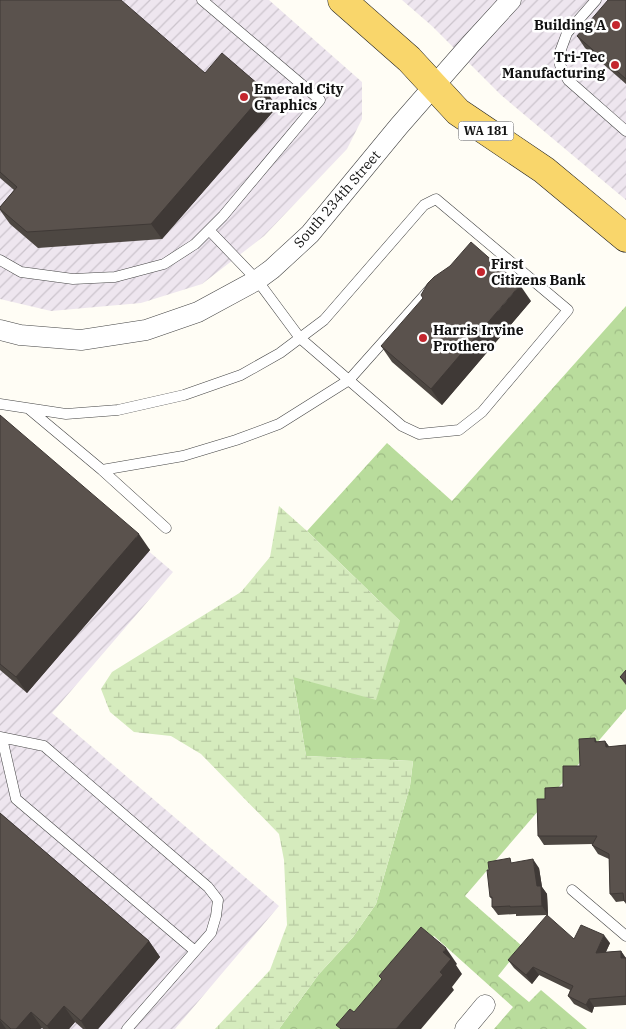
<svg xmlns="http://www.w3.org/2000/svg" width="626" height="1029" font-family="'IBM Plex Serif',serif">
	<defs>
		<pattern id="industrial-furrows" width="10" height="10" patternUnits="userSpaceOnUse" patternTransform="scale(1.25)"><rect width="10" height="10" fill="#eee6ef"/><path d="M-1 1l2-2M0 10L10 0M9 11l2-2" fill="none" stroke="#cbc4cc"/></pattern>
		<pattern id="forest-crowns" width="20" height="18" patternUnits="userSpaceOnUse" patternTransform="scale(1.25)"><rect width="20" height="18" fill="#b9dc9c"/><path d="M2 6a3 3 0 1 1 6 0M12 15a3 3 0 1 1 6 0" fill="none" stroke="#9ebc85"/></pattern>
		<pattern id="wetland-marsh" width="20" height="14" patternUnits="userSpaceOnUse" patternTransform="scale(1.25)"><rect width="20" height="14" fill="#d5ebbd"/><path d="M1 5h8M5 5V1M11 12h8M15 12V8" fill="none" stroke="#b6c8a1"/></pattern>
	</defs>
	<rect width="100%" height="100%" fill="#fffdf5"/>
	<path fill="url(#industrial-furrows)" d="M0 0H269L362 82V119L347 149 264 236 202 284 141 303 51 311 0 299Z
		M402 0H626V200L501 95 432 26Z
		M0 424 173 572 52 713 279 906 175 1029H0Z"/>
	<path fill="url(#forest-crowns)" d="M626 306V709L465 896 522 946 498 976 529 1002 541 990 587 1029H494L513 1007 434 936 353 1029H279L319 974 353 937 376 904 410 786 413 761 306 756 293 677 400 621 307 531 387 443 452 501Z"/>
	<path fill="url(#wetland-marsh)" d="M279 506 307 531 400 621 376 700 293 677 306 756 413 761 410 786 376 904 353 937 319 974 279 1029H215L270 970 287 925 284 860 279 834 201 754 171 736 134 732 110 712 101 689 112 672 241 592 270 557Z"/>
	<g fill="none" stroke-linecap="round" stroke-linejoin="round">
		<g stroke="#444" stroke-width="11">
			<path id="service" d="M596 0 567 33 560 52V65L568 80 626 131
				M0 260 21 272 73 279 115 277 164 264 195 244 223 216 320 100 202 0
				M0 404 66 414 118 410 184 395 241 375 280 353 324 320 424 205 436 199 568 310 482 412 459 430 419 434 402 426 300 338 257 280 209 230
				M29 409 102 470 166 528
				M102 470 183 456 236 440 279 424 349 380 431 288
				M0 737 44 746 208 887 218 900 216 916 211 933 127 1029
				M2 738 16 799 195 951
				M572 890 626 936"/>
		</g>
		<g stroke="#444" stroke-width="21">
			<path id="minor" d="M0 330 20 335 81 340 146 330 198 312 257 280 272 269 310 234 399 126 469 46 511 0
				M465 1029 485 1005"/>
		</g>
		<g stroke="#222" stroke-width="29">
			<path id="primary" d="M342 0 409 59 458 112 544 170 626 238"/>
		</g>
		<use href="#service" stroke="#fff" stroke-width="10"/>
		<use href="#minor" stroke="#fff" stroke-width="20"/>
		<use href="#primary" stroke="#f9d66b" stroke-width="28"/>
	</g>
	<path fill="#4d4742" d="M0 0 205 73 266 91 277 107 162 239 38 248 10 224 0 210V207L14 190 0 178Z
		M626 0V84L585 48 577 36Z
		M531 301 442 405 392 362 381 346Z
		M0 415 150 550 27 693 0 670Z
		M626 670V685L620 677Z
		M595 738 597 742 605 741 609 747 626 745V904L624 901 616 902 610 894 609 859 598 854 592 845 593 844 544 845 538 836 545 799 563 787 580 766Z
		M0 813 149 941 160 957 98 1029H83L75 1022 69 1029H43L42 1028 40 1029H0Z
		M513 863 539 868 542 887 547 894 548 915 516 916V914L498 915 492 907V899L490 897Z
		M574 939 610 943 606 952 621 951 626 958V1005L594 1007 592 1013 574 1004 568 996 570 990 539 975 532 984 514 968 508 960Z"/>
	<path fill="#3f3936" d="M266 91 277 107 162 239 151 224Z
		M520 285 531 301 442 405 431 389Z
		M139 534 150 550 27 693 16 677Z
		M605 741 611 749 606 747Z
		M533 859 539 868 542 887 547 894 548 915 542 906 537 886Z
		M604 935 610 943 601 962 596 953Z
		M149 941 160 957 98 1029H86L81 1021Z
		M446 948 457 964 456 965 462 974 452 987 454 990 421 1029H396L440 972 443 952Z
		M621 951 626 959 621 958Z
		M533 967 539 975 532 984 526 975Z
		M589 999 594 1007 592 1013 586 1005Z
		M64 1006 75 1022 69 1029H49L47 1026Z
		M31 1012 42 1028 40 1029H16Z
		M0 1020 6 1029H0Z"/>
	<path fill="#5a524d" stroke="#3f3936" d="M0 0H121L205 73 222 53 266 91 151 224 27 232 0 209V207L17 187 0 172Z
		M608 0H626V79L577 36Z
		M471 242 520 285 431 389 381 346 423 298 421 295 428 283 434 277 450 266Z
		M0 415 139 534 16 677 0 664Z
		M626 670V682L620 677Z
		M595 738V742L605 741 606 747 626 745V901H624L623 893 610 894 609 854 592 845 597 836H538L537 799H545V788L563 787V766H580L579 739Z
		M0 813 149 941 81 1021 64 1006 47 1026 31 1012 16 1029H11L0 1019Z
		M510 858 511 863 533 859 537 886H541L542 906 510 907V906L492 907V897H490L487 870H489L488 862Z
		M547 915 574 939 581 925 604 935 596 953 621 951V958H626V996L589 999 586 1005 568 996 573 986 533 967 526 975 508 960Z
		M421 927 446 948 443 952 451 959 440 972 443 975 396 1029H341L336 1025 350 1009 354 1012 382 979 379 976Z"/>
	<g fill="#c4262e" stroke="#fff" stroke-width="2">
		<circle cx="616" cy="25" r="5"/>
		<circle cx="615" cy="65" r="5"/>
		<circle cx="244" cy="97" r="5"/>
		<circle cx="481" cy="272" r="5"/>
		<circle cx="423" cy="338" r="5"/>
	</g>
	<g text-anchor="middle" stroke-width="5" stroke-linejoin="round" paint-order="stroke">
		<rect fill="#fff" stroke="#585858" stroke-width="1" x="458.5" y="121.5" width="55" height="19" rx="4"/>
		<g font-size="12" font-weight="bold" fill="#111">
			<text x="486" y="135">WA 181</text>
		</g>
		<g font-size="14" font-weight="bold" fill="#111" stroke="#fff" text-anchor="start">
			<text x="606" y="30" text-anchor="end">Building A</text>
			<text x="605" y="62" text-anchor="end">Tri-Tec<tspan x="605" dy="16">Manufacturing</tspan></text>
			<text x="254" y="94">Emerald City<tspan x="254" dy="16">Graphics</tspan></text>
			<text x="491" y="269">First<tspan x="491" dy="16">Citizens Bank</tspan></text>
			<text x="433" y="335">Harris Irvine<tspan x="433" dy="16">Prothero</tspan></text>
		</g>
		<g font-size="14" fill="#111" stroke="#fff">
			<text transform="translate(337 199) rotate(-49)" y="5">South 234th Street</text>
		</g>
	</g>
</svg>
